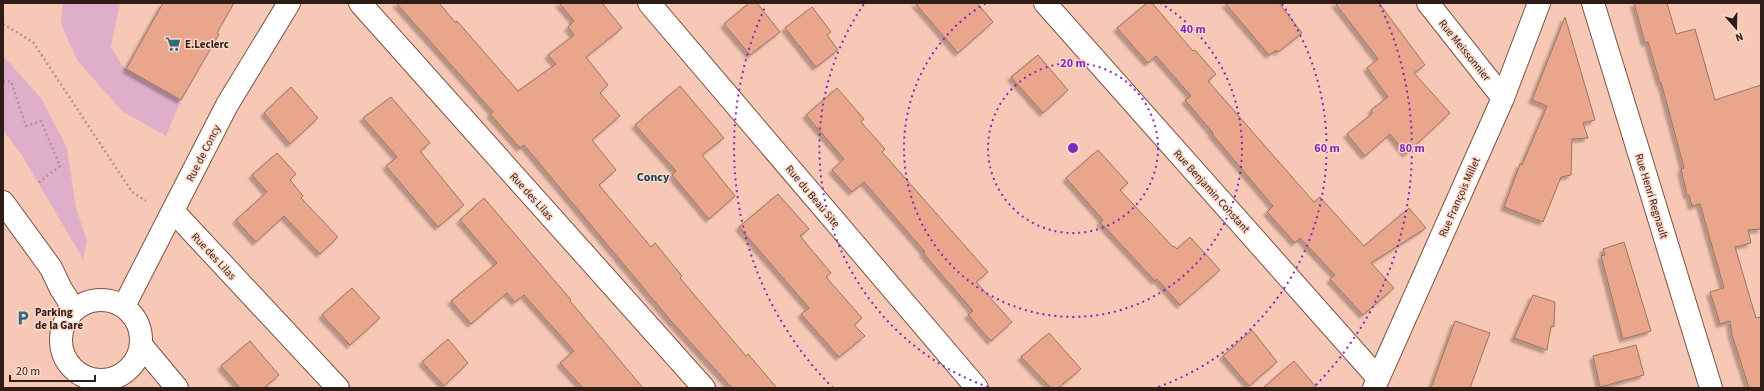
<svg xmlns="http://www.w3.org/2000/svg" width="1764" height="391" font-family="'Source Sans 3',sans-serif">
	<defs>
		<filter id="shadow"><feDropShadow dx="-3.5" dy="3.5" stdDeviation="1" flood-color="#0004"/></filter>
	</defs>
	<rect width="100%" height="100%" fill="#f7c8b6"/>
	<path fill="#deaecb" d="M63 3H120L111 47 121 64 126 69 181 100 166 136 122 111 77 60 61 24Z
		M3 56 41 98 67 148 76 208 87 241 83 259 22 155 3 130Z"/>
	<path fill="#eaa68c" stroke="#9d7262" filter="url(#shadow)" d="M163 3H234L217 33 219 34 181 100 126 69Z
		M396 3H439L456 23 457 21 518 91 556 64 548 55 574 35 568 27 574 21 559 3H602L622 28 586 57 608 85 600 93 620 116 592 140 616 170 599 185 651 247 655 243 682 276 680 278 746 356 748 354 777 388H732L671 321 524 145 520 148 490 114 493 112Z
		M749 3H757L780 32 750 55 724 24Z
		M915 3H977L993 22 958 53Z
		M1147 3H1152L1193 51 1195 50 1216 74 1208 81 1292 177 1314 202 1320 197 1364 246 1409 208 1426 228 1371 263 1394 288 1363 315 1330 279 1335 275 1300 238 1295 243 1267 212 1273 206 1212 134 1213 133 1185 100 1191 96 1156 56 1148 63 1117 28Z
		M1225 3H1279L1302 33 1278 52 1276 50 1269 55Z
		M1335 3H1379L1425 65 1414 73 1450 113 1406 154 1390 134 1365 156 1347 134 1373 113 1371 110 1388 97 1367 68 1378 59Z
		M1634 3H1667L1676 34 1695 29 1715 100 1761 85V229L1748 230 1751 243 1735 247 1756 318 1761 317V388H1749L1732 335 1730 321 1720 324 1710 292 1724 288 1700 204 1692 206 1689 195H1687L1681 169 1684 168 1661 82 1660 83 1648 42 1645 43Z
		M812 7 831 32 827 35 838 50 816 67 785 28Z
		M1565 17 1595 120 1583 123 1588 138 1572 139 1571 175 1561 177 1543 222 1504 207 1520 164 1522 165 1547 106 1532 100Z
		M1038 55 1068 90 1043 113 1011 77Z
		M680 86 724 138 702 155 735 196 709 219 672 175 676 171 635 125Z
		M291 87 318 118 290 144 264 113Z
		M837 88 864 119 861 122 885 149 882 152 988 272 976 282 1012 322 991 341 968 315 973 311 923 253 925 252 864 182 852 192 832 170 844 159 806 115Z
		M391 97 430 143 420 151 464 205 438 227 386 166 397 157 363 118Z
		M1098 150 1128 183 1120 190 1173 247 1174 246 1177 249 1190 237 1220 270 1180 305 1157 279 1155 281 1100 222 1103 220 1066 178Z
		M277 153 296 174 290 180 303 196 301 198 338 237 320 254 284 216 256 242 236 220 267 192 252 175Z
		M778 194 809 229 800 236 831 273 826 277 862 318 854 325 865 336 839 357 801 314 809 308 739 227Z
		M484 198 571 300 570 301 643 388H583L560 363 574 351 524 295 515 302 507 293 471 324 451 301 497 263 460 220Z
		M1624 242 1651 331 1623 339 1601 256 1605 255 1603 249Z
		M352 288 380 318 350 345 322 315Z
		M1533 295 1555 302 1554 327 1551 326 1547 350 1514 338Z
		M1455 321 1490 333 1470 388H1431Z
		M1252 330 1277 362 1249 386 1223 356Z
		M1049 333 1081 369 1058 388H1051L1021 357Z
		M448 339 468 363 444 386 422 362Z
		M250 341 279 375 264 388H240L221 366Z
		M1636 345 1644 375 1600 387 1593 356Z
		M1294 361 1317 388H1263Z"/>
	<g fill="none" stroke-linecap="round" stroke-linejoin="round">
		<g stroke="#7b5343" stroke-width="24">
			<path id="minor" d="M360 3 704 388
				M649 3 977 388
				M1045 3 1378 378
				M1428 3 1503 98
				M1593 3 1711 388
				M3 202 51 268 61 289 74 309
				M173 211 338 388
				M1374 388 1503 98 1539 3"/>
		</g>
		<g stroke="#7b5343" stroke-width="24">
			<path id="tertiary" d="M61 340a40 40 0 1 1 80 0a40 40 0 1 1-80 0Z
				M124 306 227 105 289 3
				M142 346 177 388"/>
		</g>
		<path stroke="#b89284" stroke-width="2.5" stroke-dasharray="2 3" stroke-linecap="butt" d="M3 24 33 42 132 192 146 201
			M3 82 11 81 26 126 41 121 60 166 37 184"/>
		<use href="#minor" stroke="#fff" stroke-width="22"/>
		<use href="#tertiary" stroke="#fff" stroke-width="22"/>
	</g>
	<g fill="none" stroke="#7b2cbf" stroke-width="2" stroke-dasharray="2 4">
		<circle cx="1073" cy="148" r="85"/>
		<path d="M1160 3A169 169 0 1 1 986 3"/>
		<path d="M988 387A254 254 0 0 1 864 4M1282 4A254 254 0 0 1 1158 387"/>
		<path d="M833 388A339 339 0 0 1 766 5M1380 5A339 339 0 0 1 1313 388"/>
	</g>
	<defs>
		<g id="supermarket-bare" transform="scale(1.2)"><path d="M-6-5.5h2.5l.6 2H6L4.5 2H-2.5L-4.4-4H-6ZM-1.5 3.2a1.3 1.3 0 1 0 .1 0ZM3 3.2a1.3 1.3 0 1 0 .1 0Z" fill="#2b6c80" stroke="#fed8c9" stroke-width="2.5" paint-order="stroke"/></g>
		<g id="parking-bare" transform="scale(1.2)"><path d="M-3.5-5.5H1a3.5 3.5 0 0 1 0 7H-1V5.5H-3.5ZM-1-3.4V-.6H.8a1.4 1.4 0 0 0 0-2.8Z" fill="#2b6c80" stroke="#fed8c9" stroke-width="2.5" paint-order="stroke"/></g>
	</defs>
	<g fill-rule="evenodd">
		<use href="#supermarket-bare" x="173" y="44"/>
		<use href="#parking-bare" x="23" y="318"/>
	</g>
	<g text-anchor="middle" stroke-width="3" stroke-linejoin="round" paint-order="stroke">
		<g font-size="11" font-weight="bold" fill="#2e1d17" stroke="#fed8c9" text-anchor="start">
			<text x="185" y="48">E.Leclerc</text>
			<text x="35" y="316">Parking<tspan x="35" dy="13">de la Gare</tspan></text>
		</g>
		<g font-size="11" fill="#2e1d17" stroke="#fed8c9">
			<text transform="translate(1465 50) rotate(51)" y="4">Rue Meissonnier</text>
			<text transform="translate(203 153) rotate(-63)" y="4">Rue de Concy</text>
			<text transform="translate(1212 191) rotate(48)" y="4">Rue Benjamin Constant</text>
			<text transform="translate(532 196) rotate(48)" y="4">Rue des Lilas</text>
			<text transform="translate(813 196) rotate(50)" y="4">Rue du Beau Site</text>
			<text transform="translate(1652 196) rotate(73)" y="4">Rue Henri Regnault</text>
			<text transform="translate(1459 197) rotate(-66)" y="4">Rue François Millet</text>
			<text transform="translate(214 256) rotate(47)" y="4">Rue des Lilas</text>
		</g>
		<g font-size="12" font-weight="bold" fill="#0d4453" stroke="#fed8c9">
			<text x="653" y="181">Concy</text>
		</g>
	</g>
	<circle cx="1073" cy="148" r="6" fill="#7b2cbf" stroke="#fed8c9" stroke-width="2"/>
	<g font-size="12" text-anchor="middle" font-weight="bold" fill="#7b2cbf" stroke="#fed8c9" stroke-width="3" stroke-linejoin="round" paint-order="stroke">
		<text x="1193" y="33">40 m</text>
		<text x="1073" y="67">20 m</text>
		<text x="1327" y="152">60 m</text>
		<text x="1412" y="152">80 m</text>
	</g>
	<rect width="1764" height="391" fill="none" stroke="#2e1d17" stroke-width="8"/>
	<g transform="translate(1736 28) rotate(160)" stroke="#fed8c9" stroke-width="3" paint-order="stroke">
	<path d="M0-3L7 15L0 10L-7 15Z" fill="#2e1d17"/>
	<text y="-6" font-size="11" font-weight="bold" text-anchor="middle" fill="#2e1d17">N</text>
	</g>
	<path d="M10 375v6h85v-6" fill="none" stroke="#2e1d17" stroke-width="2"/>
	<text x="16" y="375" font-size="12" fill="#2e1d17" stroke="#fed8c9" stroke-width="3" paint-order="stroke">20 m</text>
</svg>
